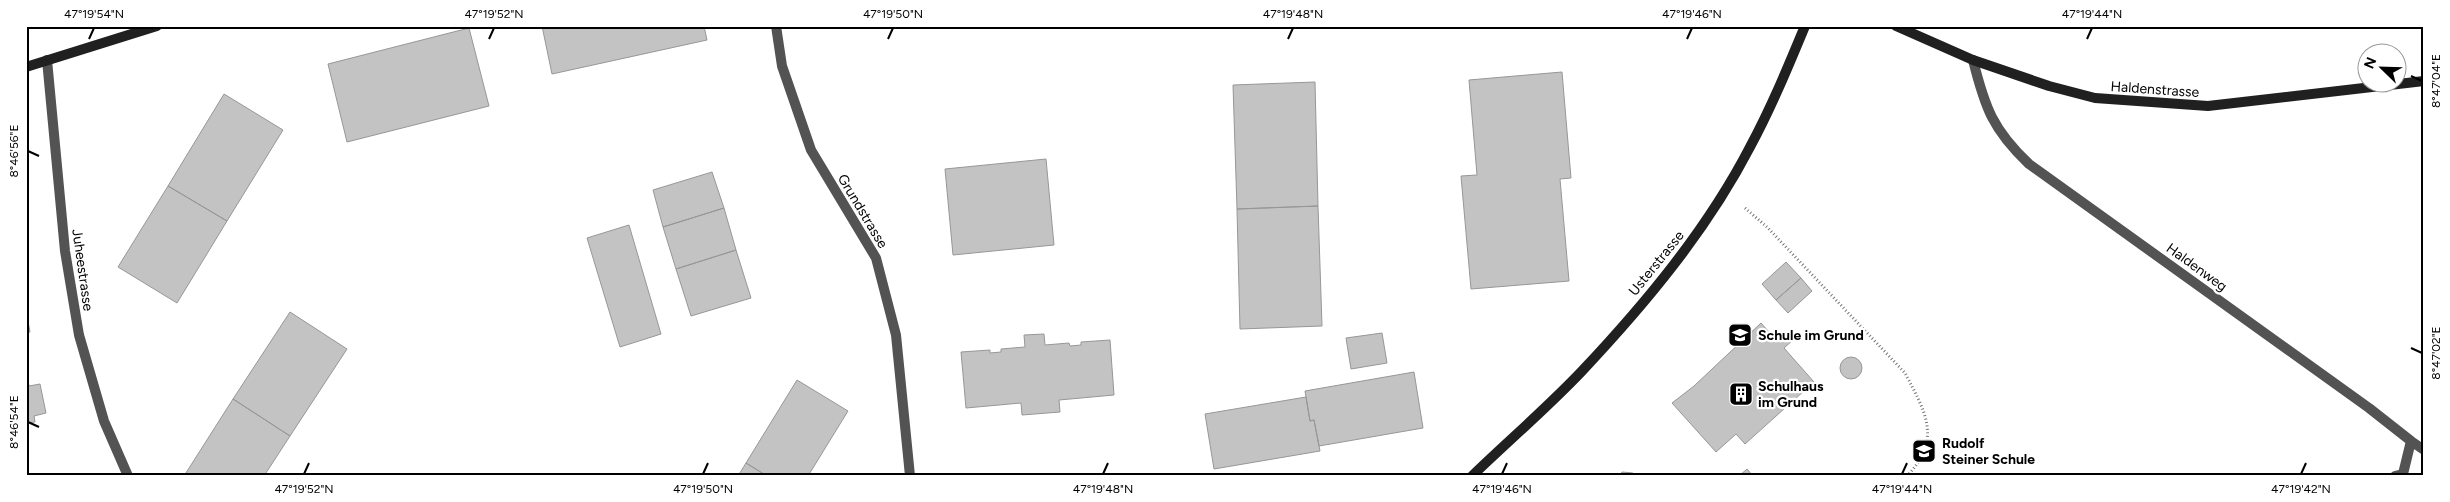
<svg xmlns="http://www.w3.org/2000/svg" width="2450" height="502" font-family="Figtree,sans-serif">
	<rect width="100%" height="100%" fill="#fff"/>
	<path fill="#c3c3c3" stroke="#979797" d="M542 26H704L707 40 552 74Z
		M469 28 489 106 347 142 328 64Z
		M1562 72 1571 178 1560 179 1569 281 1471 289 1461 176 1477 175 1469 80Z
		M1315 82 1318 206 1237 209 1233 85Z
		M224 94 283 130 227 221 168 186Z
		M1046 159 1054 245 953 255 945 169Z
		M712 172 724 208 663 227 653 190Z
		M168 186 227 221 177 303 118 267Z
		M1318 206 1322 326 1240 329 1237 209Z
		M724 208 736 250 676 269 663 227Z
		M629 225 661 334 620 347 587 238Z
		M736 250 751 298 691 316 676 269Z
		M1786 262 1801 278 1776 300 1762 284Z
		M1801 278 1812 291 1788 313 1776 300Z
		M26 311 30 332 26 333Z
		M290 312 347 349 290 436 233 399Z
		M1761 323 1777 341 1786 332 1793 340 1784 348 1814 382 1745 444 1736 434 1716 452 1672 403 1694 386Z
		M1382 333 1387 363 1351 369 1346 338Z
		M1044 334 1045 345 1069 343 1070 346 1081 345V342L1110 340 1114 395 1059 400 1060 412 1022 415 1021 403 966 408 961 352 990 350V353L1001 352V349L1025 347 1024 335Z
		M1840 368a11 11 0 1 1 22 0a11 11 0 1 1-22 0Z
		M26 370 29 386 40 384 46 413 34 416 35 422 26 423Z
		M1414 372 1423 428 1319 446 1314 420 1310 421 1305 391Z
		M797 380 848 411 808 476H767L746 463Z
		M1306 397 1310 421 1314 420 1320 451 1214 469 1205 414Z
		M233 399 290 436 264 476H184Z
		M746 463 767 476H738Z
		M1747 469 1753 476H1739Z
		M1622 472 1633 473 1635 476H1619Z"/>
	<g fill="none" stroke-linecap="round" stroke-linejoin="round">
		<path stroke="#757575" stroke-width="3" stroke-dasharray="1 2.5" stroke-linecap="butt" d="M26 29 34 26
			M1745 208 1767 227 1905 373C1926 413 1942 439 1907 476"/>
		<path stroke="#535353" stroke-width="10" d="M1973 60C1985 108 1993 130 2029 164L2369 408 2411 441 2403 474 2395 476
			M2411 441 2424 450"/>
		<path stroke="#535353" stroke-width="10" d="M776 26 782 66 811 150 876 258 896 335 910 476
			M47 60 65 251 79 335 104 421 128 476"/>
		<path stroke="#202020" stroke-width="10" d="M1896 26 1973 60 2049 86 2095 98 2208 106 2424 81
			M26 67 157 26
			M1472 476C1508 441 1547 408 1582 371 1645 304 1707 230 1750 147 1771 108 1788 67 1805 26"/>
	</g>
	<path fill="none" stroke="#000" stroke-width="2" d="M89 39 94 28M489 39 494 28M888 39 893 28M1288 39 1293 28M1687 39 1692 28M2087 39 2092 28M2411 76 2422 81M28 151 39 156M2411 348 2422 353M28 422 39 427M304 474 309 463M703 474 708 463M1103 474 1108 463M1502 474 1507 463M1902 474 1907 463M2301 474 2306 463"/>
	<defs>
		<g id="school-square" transform="scale(1.25)"><rect x="-9" y="-9" width="18" height="18" rx="4" fill="#000" stroke="#fff"/><path d="M0-5L7-2L0 1L-7-2ZM-4 1L0 2.5L4 1V4Q0 6-4 4Z" fill="#fff"/></g>
		<g id="building-square" transform="scale(1.25)"><rect x="-9" y="-9" width="18" height="18" rx="4" fill="#000" stroke="#fff"/><path d="M-4-6H4V6H1V3H-1V6H-4ZM-2.5-4.3h1.7v1.8h-1.7ZM.8-4.3h1.7v1.8H.8ZM-2.5-1h1.7V.8h-1.7ZM.8-1h1.7V.8H.8Z" fill="#fff"/></g>
	</defs>
	<g fill-rule="evenodd">
		<use href="#school-square" x="1740" y="335"/>
		<use href="#building-square" x="1741" y="394"/>
		<use href="#school-square" x="1924" y="451"/>
	</g>
	<g text-anchor="middle" stroke-width="4.5" stroke-linejoin="round" paint-order="stroke">
		<g font-size="14" fill="#000" stroke="#fff">
			<text transform="translate(2155 89) rotate(4)" y="5">Haldenstrasse</text>
			<text transform="translate(863 211) rotate(59)" y="5">Grundstrasse</text>
			<text transform="translate(1656 263) rotate(-51)" y="5">Usterstrasse</text>
			<text transform="translate(2197 267) rotate(36)" y="5">Haldenweg</text>
			<text transform="translate(83 270) rotate(82)" y="5">Juheestrasse</text>
		</g>
		<g font-size="14" font-weight="bold" fill="#000" stroke="#fff" text-anchor="start">
			<text x="1758" y="340">Schule im Grund</text>
			<text x="1758" y="391">Schulhaus<tspan x="1758" dy="16">im Grund</tspan></text>
			<text x="1942" y="448">Rudolf<tspan x="1942" dy="16">Steiner Schule</tspan></text>
		</g>
	</g>
	<rect width="2450" height="502" fill="none" stroke="#ffffff" stroke-width="55"/>
	<g transform="translate(2382 68) rotate(293)"><circle r="24" fill="#ffffff" stroke="#999999"/>
	<path d="M0-4L9 19L0 12L-9 19Z" fill="#000000"/>
	<text y="-8" font-size="14" font-weight="bold" text-anchor="middle" fill="#000000">N</text>
	</g>
	<rect x="28" y="28" width="2394" height="446" fill="none" stroke="#000" stroke-width="2"/>
	<g font-size="12" text-anchor="middle" fill="#000">
		<text x="94" y="18">47°19'54"N</text>
		<text x="494" y="18">47°19'52"N</text>
		<text x="893" y="18">47°19'50"N</text>
		<text x="1293" y="18">47°19'48"N</text>
		<text x="1692" y="18">47°19'46"N</text>
		<text x="2092" y="18">47°19'44"N</text>
		<text transform="translate(2436 81) rotate(-90)" y="4">8°47'04"E</text>
		<text transform="translate(14 151) rotate(-90)" y="4">8°46'56"E</text>
		<text transform="translate(2436 353) rotate(-90)" y="4">8°47'02"E</text>
		<text transform="translate(14 422) rotate(-90)" y="4">8°46'54"E</text>
		<text x="304" y="493">47°19'52"N</text>
		<text x="703" y="493">47°19'50"N</text>
		<text x="1103" y="493">47°19'48"N</text>
		<text x="1502" y="493">47°19'46"N</text>
		<text x="1902" y="493">47°19'44"N</text>
		<text x="2301" y="493">47°19'42"N</text>
	</g>
</svg>
